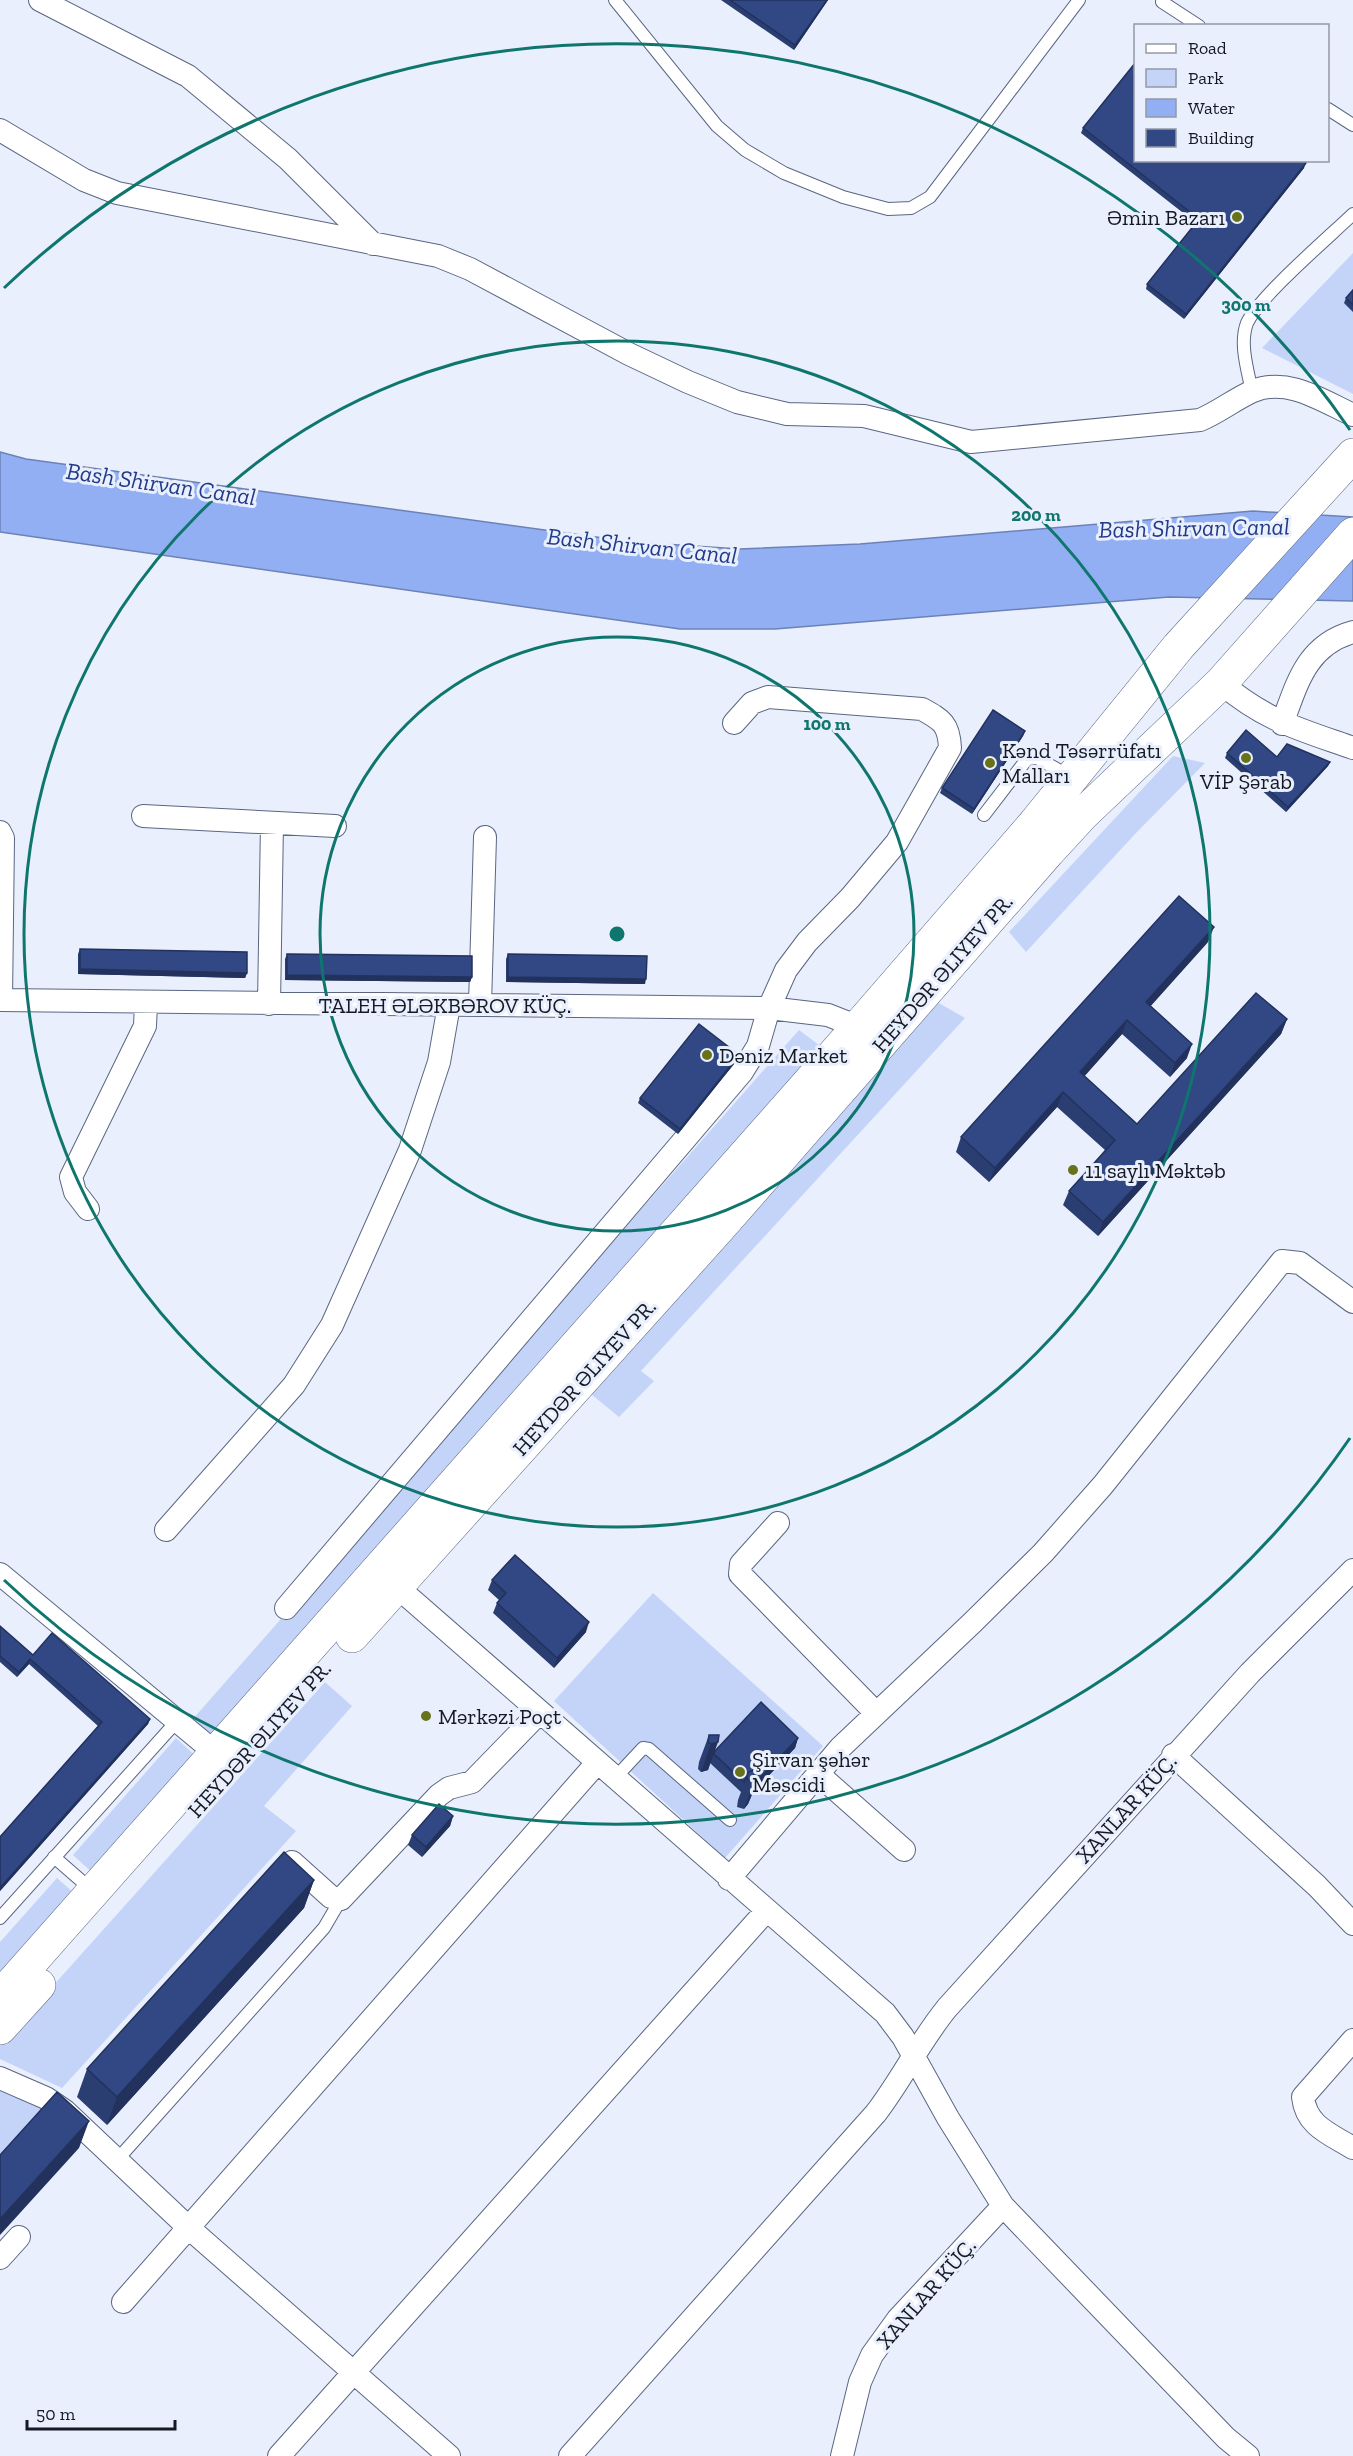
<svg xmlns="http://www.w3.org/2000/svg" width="1353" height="2456" font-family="'Zilla Slab',serif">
	<rect width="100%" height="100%" fill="#e9effc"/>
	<path fill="#c4d4f9" d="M1353 253V394L1262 348Z
		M1173 756 1205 763 1136 833 1026 952 1009 932Z
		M937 1002 965 1018 641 1371 654 1381 619 1417 591 1394Z
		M799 1030 827 1051 218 1738 192 1720Z
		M653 1593 823 1746 725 1858 554 1701Z
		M325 1682 352 1706 264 1806 296 1831 62 2088 0 2059V2045Z
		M176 1738 198 1758 95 1875 73 1855Z
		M57 1878 75 1894 0 1978V1942Z
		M0 2086 44 2108 0 2158Z"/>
	<path fill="#92aff4" stroke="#6c82b6" stroke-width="1.5" d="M0 452 26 459 633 542 740 549 860 544 1253 511 1353 517V601L1169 597 775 629H680L0 532Z"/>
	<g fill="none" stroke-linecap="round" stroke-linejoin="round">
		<g stroke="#5a6681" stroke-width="14">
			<path id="lane" d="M615 0 717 126 745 150 784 173 843 197 888 209 911 208 930 197 1079 0
				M1162 2 1199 26
				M1328 109 1353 125
				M1252 392C1248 371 1239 344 1247 323 1259 297 1329 237 1353 214
				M984 815 1027 759 1037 758 1071 777
				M615 1778 643 1748 649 1749 730 1820
				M54 1857 93 1891
				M0 1918 177 1721
				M117 2160 324 1928 341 1899"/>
		</g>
		<g stroke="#5a6681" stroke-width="24">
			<path id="street" d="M40 0 188 76 288 159 373 244
				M0 130 84 180 117 193 438 256 470 269 629 354 688 382 737 402 787 414 864 416 971 442 1200 420C1219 412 1235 399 1253 391 1288 377 1321 400 1353 415
				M1221 683C1266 721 1299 729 1353 748
				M1282 724C1297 684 1306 645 1353 632
				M143 816 335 826
				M0 832 3 838 1 1000
				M0 1000 769 1008 828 1015 869 1031
				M269 1004 272 823
				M480 1004 485 837
				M88 1209 75 1192 71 1177 145 1026 146 1003
				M778 1523 741 1564 740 1574 875 1712
				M166 1530 294 1385 332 1325 410 1150 439 1062 449 1005
				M0 1574 217 1754
				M396 1586 885 2013 903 2037 948 2118 1003 2206 1226 2438 1248 2456
				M286 1608 742 1072 758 1046 769 1008 786 970 807 942 850 898 897 842 950 748C949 724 942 720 922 709L768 697 752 703 734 723
				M1173 1755 1317 1886 1353 1924
				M817 1773 904 1850
				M292 1862 331 1897 341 1899 439 1795 449 1788 472 1782 539 1713
				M729 1879 840 1748 972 1623 1043 1553 1103 1485 1282 1261 1300 1263 1353 1302
				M1353 2040 1303 2097C1306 2126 1330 2134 1353 2148
				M0 2078 46 2098 65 2111 190 2229 449 2456
				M0 2258 19 2237
				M123 2302 596 1764
				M279 2456 767 1910
				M570 2456 876 2113C902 2079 920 2041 947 2008L1250 1673 1353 1570
				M842 2456 860 2382 872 2355 898 2319 1003 2206"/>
		</g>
		<g stroke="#5a6681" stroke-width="34">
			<path id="primary" d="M352 1636 719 1228 1048 852 1082 815 1221 683 1353 534
				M0 1997 859 1026 1035 823 1178 647 1353 455
				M0 2028 39 1985"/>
		</g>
		<use href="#lane" stroke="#fff" stroke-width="12"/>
		<use href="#street" stroke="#fff" stroke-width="22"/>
		<use href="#primary" stroke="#fff" stroke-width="33"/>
	</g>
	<path fill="#2a3e72" d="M721 0H828L794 50Z
		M1083 128 1304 168 1184 319 1146 289 1147 284 1196 223 1081 133Z
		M1353 290V312L1344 303 1346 298Z
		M1025 731 1023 736 972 814 940 793 942 788Z
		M1227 753 1277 757 1330 762 1328 766 1286 812 1225 758Z
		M1208 942 1150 1006 1187 1058 1170 1077 1122 1034 1084 1076 1137 1124 1287 1019 1281 1034 1098 1236 1063 1205 1069 1191 1105 1150 1057 1107 989 1182 956 1152 961 1137Z
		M80 949 247 973 245 978 78 974V954Z
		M287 954 472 977 470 982 285 980V959Z
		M508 954 645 984 506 982V959Z
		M737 1060 678 1134 638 1103 640 1098Z
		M492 1580 586 1632 554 1668 493 1613 497 1603 499 1600 488 1590Z
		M0 1626 33 1655 150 1719 148 1724 0 1891V1837L98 1726 29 1664 17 1677 0 1662Z
		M709 1735 715 1751 798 1738 795 1748 753 1792 748 1804 744 1809 737 1807 738 1800 741 1792 710 1763 708 1770 701 1772 698 1769 699 1762Z
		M453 1816 450 1826 422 1857 408 1845 412 1835Z
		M314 1880 304 1908 107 2125 77 2097 87 2069Z"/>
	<path fill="#22325d" d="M827 0H828L794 50 795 45Z
		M1306 163 1304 168 1184 319 1186 314Z
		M1025 731 1023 736 972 814 974 809Z
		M1330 762 1328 766 1286 812 1288 807Z
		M1214 927 1208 942 1141 1017 1146 1002Z
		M80 969 247 973 245 978 78 974Z
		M287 975 472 977 470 982 285 980Z
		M508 977 646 979 645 984 506 982Z
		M1287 1019 1281 1034 1098 1236 1103 1222Z
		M1127 1020 1122 1034 1075 1087 1080 1072Z
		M1192 1044 1187 1058 1170 1077 1175 1063Z
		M739 1055 737 1060 678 1134 680 1129Z
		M1063 1092 1057 1107 989 1182 995 1168Z
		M589 1622 586 1632 554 1668 557 1658Z
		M30 1659 29 1664 17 1677 19 1672Z
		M150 1719 148 1724 0 1891V1888Z
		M798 1738 795 1748 753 1792 748 1804 744 1809 754 1782Z
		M718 1742 708 1770 701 1772 711 1744Z
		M453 1816 450 1826 422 1857 426 1847Z
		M314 1880 304 1908 107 2125 117 2097Z
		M89 2121 79 2148 0 2235V2219Z"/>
	<path fill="#314885" stroke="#22325d" stroke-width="1.5" d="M730 0H827L795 45Z
		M1136 62V160H1302L1306 163 1186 314 1147 284 1199 219 1083 128Z
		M1353 290V305L1346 298Z
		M993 710 1025 731 974 809 942 788Z
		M1246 730 1277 757 1287 744 1330 762 1288 807 1227 753Z
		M1179 896 1214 927 1146 1002 1192 1044 1175 1063 1127 1020 1080 1072 1137 1124 1256 993 1287 1019 1103 1222 1069 1191 1115 1140 1063 1092 995 1168 961 1137Z
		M80 949 247 952V973L80 969Z
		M287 954 472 956V977L287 975Z
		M508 954 647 956 646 979 508 977Z
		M699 1024 739 1055 680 1129 640 1098Z
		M515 1555 589 1622 557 1658 497 1603 506 1593 492 1580Z
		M0 1626 33 1655 52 1633 150 1719 0 1888V1837L102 1722 30 1659 19 1672 0 1656Z
		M761 1702 798 1738 756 1782 758 1776 757 1773 755 1770 748 1772 744 1782 714 1754 715 1751Z
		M709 1735H719L718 1742 711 1744 708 1742Z
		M755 1770 757 1773 758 1776 754 1782 747 1779 748 1772Z
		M439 1804 453 1816 426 1847 412 1835Z
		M284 1852 314 1880 117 2097 87 2069Z
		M57 2092 89 2121 0 2219V2155Z"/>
	<g fill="none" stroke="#0f766e" stroke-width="3">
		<circle cx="617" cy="934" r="297"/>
		<circle cx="617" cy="934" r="593"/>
		<path d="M1350 1438A890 890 0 0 1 4 1580M4 288A890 890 0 0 1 1350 430"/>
	</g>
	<g fill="#67721b" stroke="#e9effc" stroke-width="2">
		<circle cx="1237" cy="217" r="6"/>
		<circle cx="1246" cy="758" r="6"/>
		<circle cx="990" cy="763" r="6"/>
		<circle cx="707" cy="1055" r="6"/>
		<circle cx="1073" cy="1170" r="6"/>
		<circle cx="426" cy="1716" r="6"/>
		<circle cx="740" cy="1772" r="6"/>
	</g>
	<g text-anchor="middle" stroke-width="6" stroke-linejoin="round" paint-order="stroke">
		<g font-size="22" fill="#141924" stroke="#e9effc" text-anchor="start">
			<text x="1225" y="225" text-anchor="end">Əmin Bazarı</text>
			<text x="1002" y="758">Kənd Təsərrüfatı<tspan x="1002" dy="25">Malları</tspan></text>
			<text x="1246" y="789" text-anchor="middle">VİP Şərab</text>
			<text x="719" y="1063">Dəniz Market</text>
			<text x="1085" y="1178">11 saylı Məktəb</text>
			<text x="438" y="1724">Mərkəzi Poçt</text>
			<text x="752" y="1767">Şirvan şəhər<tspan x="752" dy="25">Məscidi</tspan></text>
		</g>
		<g font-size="22" fill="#141924" stroke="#e9effc">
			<text transform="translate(942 973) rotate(-49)" y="8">HEYDƏR ƏLIYEV PR.</text>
			<text x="445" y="1013">TALEH ƏLƏKBƏROV KÜÇ.</text>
			<text transform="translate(584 1377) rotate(-48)" y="8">HEYDƏR ƏLIYEV PR.</text>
			<text transform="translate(259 1739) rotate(-48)" y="8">HEYDƏR ƏLIYEV PR.</text>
			<text transform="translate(1126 1808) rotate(-48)" y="8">XANLAR KÜÇ.</text>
			<text transform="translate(926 2293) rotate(-49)" y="8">XANLAR KÜÇ.</text>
		</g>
		<g font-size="24" font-style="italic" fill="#213a89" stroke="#e9effc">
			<text transform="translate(161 484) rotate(8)" y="8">Bash Shirvan Canal</text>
			<text transform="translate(1194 528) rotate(-1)" y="8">Bash Shirvan Canal</text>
			<text transform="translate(642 546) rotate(6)" y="8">Bash Shirvan Canal</text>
		</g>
	</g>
	<circle cx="617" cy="934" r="9" fill="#0f766e" stroke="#e9effc" stroke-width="3"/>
	<g font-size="18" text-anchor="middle" font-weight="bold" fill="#0f766e" stroke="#e9effc" stroke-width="6" stroke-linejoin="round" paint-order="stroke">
		<text x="1246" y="311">300 m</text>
		<text x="1036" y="521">200 m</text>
		<text x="827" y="730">100 m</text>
	</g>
	<rect x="1134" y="24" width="195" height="138" fill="#e9effc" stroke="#9499a6" stroke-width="1.5"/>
	<rect x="1146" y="44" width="30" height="9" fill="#ffffff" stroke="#9499a6" stroke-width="1.5"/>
	<text x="1188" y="54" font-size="18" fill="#141924">Road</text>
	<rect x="1146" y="69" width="30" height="18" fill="#c4d4f9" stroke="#9499a6" stroke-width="1.5"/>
	<text x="1188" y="84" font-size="18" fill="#141924">Park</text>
	<rect x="1146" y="99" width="30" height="18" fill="#92aff4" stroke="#9499a6" stroke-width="1.5"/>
	<text x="1188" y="114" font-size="18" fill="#141924">Water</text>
	<rect x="1146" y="129" width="30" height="18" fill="#314885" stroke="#9499a6" stroke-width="1.5"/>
	<text x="1188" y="144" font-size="18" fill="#141924">Building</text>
	<path d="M27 2420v9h148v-9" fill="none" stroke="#141924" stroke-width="3"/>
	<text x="36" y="2420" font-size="18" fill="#141924" stroke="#e9effc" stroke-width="4.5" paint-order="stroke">50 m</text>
</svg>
